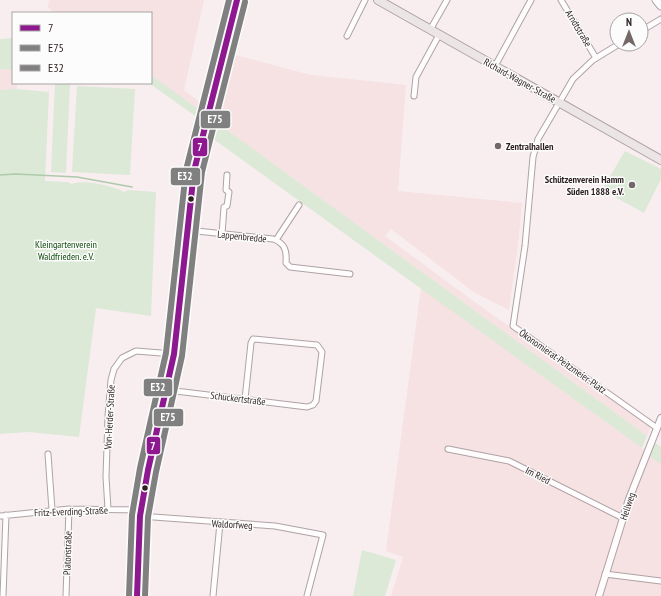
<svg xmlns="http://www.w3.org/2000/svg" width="661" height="596" font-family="'PT Sans Narrow',sans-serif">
	<rect width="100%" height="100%" fill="#f8eef0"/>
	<path fill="#f6e1e3" d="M49 0H204L184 90 202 104 200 110 151 75V13H55L48 8Z
		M228 53 311 75 406 85 398 191 522 203 518 245 509 310 475 293 391 229 385 236 472 300 651 427 647 436 209 117Z
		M0 69 13 70V83H17V89L0 90Z
		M421 288 642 448 661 464V596H391L403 557 386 551Z"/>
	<path fill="#dbe9d6" d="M13 38V70L0 69V39Z
		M151 75 200 110 198 118 149 83H151Z
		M55 83H70L66 173 51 172Z
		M77 86 135 89 130 175 72 172Z
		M17 89 49 92 45 181 67 182 72 184C82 179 114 186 124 192L129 190 156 192 151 316 96 308 79 437 29 432 0 434V90Z
		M209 117 647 436 642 448 205 133Z
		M625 151 661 169V179L644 213 602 190Z
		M654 442 661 447V464L648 455Z
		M362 550 396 560 385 596H353Z"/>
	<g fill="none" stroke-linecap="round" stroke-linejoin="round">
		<path stroke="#aecaaa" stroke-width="1.5" d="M0 175 16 174 77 177 132 187"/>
		<g stroke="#aea3a4" stroke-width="7">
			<path id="minor" d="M561 0 596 58
				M430 30 447 0
				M641 31 661 19
				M347 36 365 0
				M619 44 593 60 573 79 538 139 533 157 525 246 513 326 657 428
				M495 66 531 0
				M414 96 416 77 439 35
				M187 230 273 239C285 243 287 251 286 263L290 267 350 274
				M222 234 224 207 227 206 229 192 226 190 227 175
				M276 240 299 205
				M167 390 307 407 313 405 316 401 322 352 317 345 253 339 251 343 245 399
				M448 449 509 461 623 518
				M48 454 52 510
				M108 509 106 477 108 416 111 380 114 369 122 358 136 351 174 354
				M0 516 69 509 142 510
				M140 516 275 526 323 535 307 596
				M605 574 661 581
				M3 596 6 515
				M66 596 69 509
				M213 596 220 523"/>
		</g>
		<g stroke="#aea3a4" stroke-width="8">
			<path id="tertiary" d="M137 596 140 516 148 470 167 390 174 354 194 171 237 0
				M599 596 629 499 661 418"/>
		</g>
		<g stroke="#aea3a4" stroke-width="9">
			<path id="secondary" d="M656 0 661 6"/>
		</g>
		<g stroke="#b2a3a5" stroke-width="10">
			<path id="primary" d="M378 0 661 160"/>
		</g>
		<use href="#minor" stroke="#fefcfd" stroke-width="5"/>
		<use href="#tertiary" stroke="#fefcfd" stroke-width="6"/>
		<use href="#secondary" stroke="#fefcfd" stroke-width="7"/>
		<use href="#primary" stroke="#ebe5e6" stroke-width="8"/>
		<g stroke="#fcfcfc" stroke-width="9">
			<path id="bus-1" d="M137 596 140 516 148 470 174 354 194 171 237 0"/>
		</g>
		<g stroke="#fcfcfc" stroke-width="9">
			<path id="bus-2" d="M145 596 148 517 156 472 182 356 202 172 245 2"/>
		</g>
		<g stroke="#fcfcfc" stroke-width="9">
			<path id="bus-3" d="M129 596 132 515 140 468 166 353 186 170 229 0"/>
		</g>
		<use href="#bus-1" stroke="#8d188f" stroke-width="6"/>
		<use href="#bus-2" stroke="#808080" stroke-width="6"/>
		<use href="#bus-3" stroke="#808080" stroke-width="6"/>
	</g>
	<g fill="#736768" stroke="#fcfcfc" stroke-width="1.5">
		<circle cx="498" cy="146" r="4"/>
		<circle cx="632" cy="185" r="4"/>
	</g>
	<g fill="#2c1e1f" stroke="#fcfcfc" stroke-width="1.5">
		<circle cx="191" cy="199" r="3.5"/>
		<circle cx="145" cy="488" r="3.5"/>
	</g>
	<g text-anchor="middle" stroke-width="3" stroke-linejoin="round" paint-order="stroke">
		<g font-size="10" fill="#2c1e1f" stroke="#fcfcfc">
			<text transform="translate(579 28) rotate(59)" y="4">Arndtstraße</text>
			<text transform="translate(520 80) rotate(29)" y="4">Richard-Wagner-Straße</text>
			<text transform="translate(242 236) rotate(6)" y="4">Lappenbredde</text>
			<text transform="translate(563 361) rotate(35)" y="4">Ökonomierat-Peitzmeier-Platz</text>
			<text transform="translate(238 398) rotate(7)" y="4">Schuckertstraße</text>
			<text transform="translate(109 417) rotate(-87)" y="4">Von-Herder-Straße</text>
			<text transform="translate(538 475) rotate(26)" y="4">Im Ried</text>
			<text transform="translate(627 506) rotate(-71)" y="4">Hellweg</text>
			<text transform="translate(71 511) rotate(-2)" y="4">Fritz-Everding-Straße</text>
			<text transform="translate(232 524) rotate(3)" y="4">Waldorfweg</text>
			<text transform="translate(67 553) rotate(-88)" y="4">Platonstraße</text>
		</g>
		<g font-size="10" font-weight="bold" fill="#2c1e1f" stroke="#fcfcfc" text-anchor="start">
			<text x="506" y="150">Zentralhallen</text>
			<text x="624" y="183" text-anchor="end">Schützenverein Hamm<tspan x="624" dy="12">Süden 1888 e.V.</tspan></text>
		</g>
		<g font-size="10" fill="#0a4a0a" stroke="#fcfcfc">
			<text x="66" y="248">Kleingartenverein<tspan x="66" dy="12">Waldfrieden. e.V.</tspan></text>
		</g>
	</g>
	<g stroke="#fcfcfc" stroke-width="1.5">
		<rect x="200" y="110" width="31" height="19" rx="4" fill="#808080"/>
		<rect x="192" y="137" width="16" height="20" rx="4" fill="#8d188f"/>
		<rect x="170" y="167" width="31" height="19" rx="4" fill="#808080"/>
		<rect x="143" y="378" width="30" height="19" rx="4" fill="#808080"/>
		<rect x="153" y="408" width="31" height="19" rx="4" fill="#808080"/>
		<rect x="146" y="436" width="15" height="19" rx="4" fill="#8d188f"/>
	</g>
	<g font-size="11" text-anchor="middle" font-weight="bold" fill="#fff">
		<text x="215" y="123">E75</text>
		<text x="200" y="151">7</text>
		<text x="185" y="180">E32</text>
		<text x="158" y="391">E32</text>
		<text x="168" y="421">E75</text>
		<text x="153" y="450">7</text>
	</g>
	<rect x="12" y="12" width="140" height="72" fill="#fcfcfc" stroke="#a9a3a4"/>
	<rect x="20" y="25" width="20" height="6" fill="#8d188f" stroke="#a9a3a4"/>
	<text x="48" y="32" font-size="12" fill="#2c1e1f">7</text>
	<rect x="20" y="45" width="20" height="6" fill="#808080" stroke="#a9a3a4"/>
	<text x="48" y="52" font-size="12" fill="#2c1e1f">E75</text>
	<rect x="20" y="65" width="20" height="6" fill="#808080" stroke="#a9a3a4"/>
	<text x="48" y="72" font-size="12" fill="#2c1e1f">E32</text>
	<g transform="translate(629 32)"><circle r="19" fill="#fcfcfc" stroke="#a9a3a4"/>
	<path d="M0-3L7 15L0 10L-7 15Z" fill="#736768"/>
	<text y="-6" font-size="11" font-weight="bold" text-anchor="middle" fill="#2c1e1f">N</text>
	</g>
</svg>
